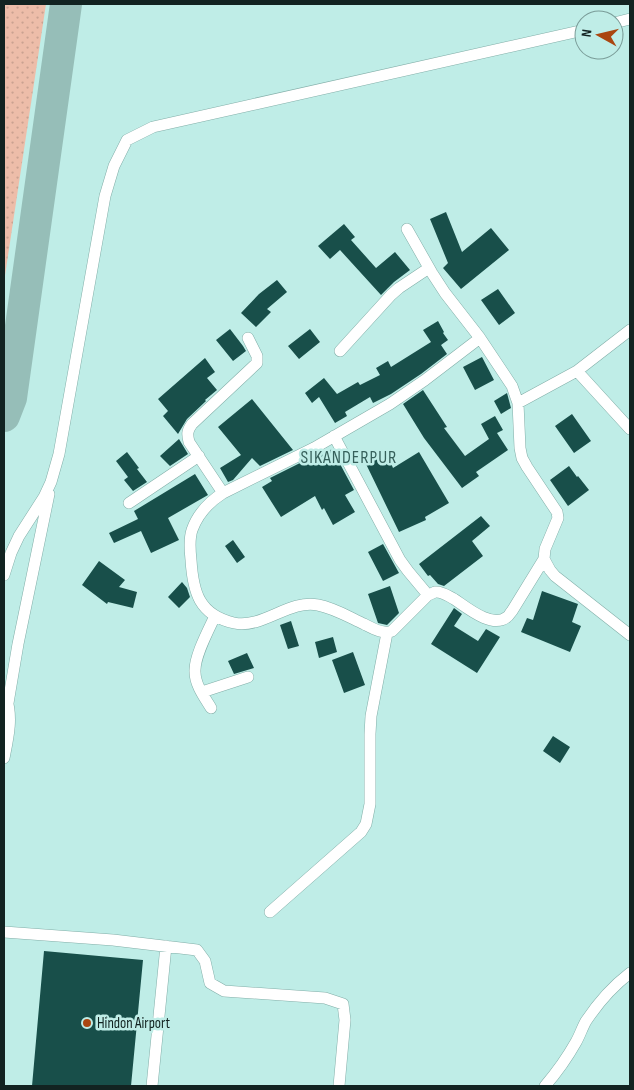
<svg xmlns="http://www.w3.org/2000/svg" width="634" height="1090" font-family="'Sofia Sans Condensed',sans-serif">
	<defs>
		<pattern id="grass-dots" width="8" height="8" patternUnits="userSpaceOnUse" patternTransform="scale(1.25)"><rect width="8" height="8" fill="#edbda9"/><path d="M2 2h.1M6 6h.1" fill="none" stroke="#caa291" stroke-width="1.8" stroke-linecap="round"/></pattern>
	</defs>
	<rect width="100%" height="100%" fill="#bfede7"/>
	<path fill="url(#grass-dots)" d="M4 4H46L4 282Z"/>
	<g fill="none" stroke-linecap="round" stroke-linejoin="round">
		<path stroke="#96beb8" stroke-width="32" d="M4 416 11 398 66 4"/>
	</g>
	<path fill="#184f4a" d="M446 212 462 252 491 228 509 250 461 289 443 268 448 263 430 219Z
		M344 224 355 237 351 240 376 268 395 252 410 270 394 282 381 295 340 250 330 259 318 246Z
		M277 280 287 292 267 309 271 312 256 327 241 313 259 294Z
		M498 289 515 313 499 325 481 300Z
		M438 321 444 332 443 333 448 340 441 345 447 354 421 374 391 394 373 403 370 397 345 412 347 416 335 423 319 397 312 403 305 393 324 378 337 394 358 382 360 385 380 375 376 368 388 361 391 367 431 342 423 330Z
		M230 329 243 346 246 351 233 361 216 340Z
		M310 329 320 342 299 359 288 346Z
		M482 357 494 380 475 390 463 367Z
		M205 358 215 372 207 378 217 390 205 400 206 401 187 419 178 434 163 416 168 411 158 399Z
		M423 390 447 427 444 428 465 456 489 439 481 424 495 416 503 430 497 433 508 450 476 472 479 476 462 488 424 438 403 404Z
		M507 393 511 408 501 414 494 401Z
		M252 399 293 450 260 466 252 458 233 480 228 482 220 468 241 455 218 427Z
		M572 414 591 441 574 453 555 426Z
		M179 439 188 454 170 466 160 456Z
		M332 449 354 490 345 495 355 512 333 525 324 508 322 510 315 496 281 517 262 487 272 481 270 478 318 454 320 456Z
		M127 452 139 468 137 469 147 482 133 491 124 480 128 477 116 461Z
		M419 452 449 503 425 517 426 520 399 532 366 464 387 454 393 468Z
		M569 466 577 477 578 476 589 490 568 506 550 480Z
		M195 474 208 495 168 518 179 540 151 553 141 531 114 543 109 533 138 519 134 511Z
		M481 516 490 526 472 541 483 556 444 586 438 584 430 575 428 576 419 564Z
		M233 540 245 557 237 563 225 546Z
		M383 544 399 573 383 581 368 552Z
		M99 561 125 580 119 587 137 592 133 608 108 602 107 604 82 585Z
		M182 582 187 588 190 597 179 608 168 597Z
		M390 586 399 613 387 625 378 623 368 594Z
		M542 591 578 604 572 622 581 626 570 652 521 632 527 618 533 620Z
		M454 608 462 614 454 626 478 641 486 629 500 637 477 673 431 644Z
		M291 621 299 646 288 649 280 625Z
		M333 637 337 652 319 658 315 642Z
		M353 652 365 685 344 693 332 660Z
		M247 653 254 668 234 674 228 661Z
		M553 736 570 747 560 763 543 751Z
		M44 951 143 960 131 1086H32Z"/>
	<g fill="none" stroke-linecap="round" stroke-linejoin="round">
		<g stroke="#82aea8" stroke-width="12">
			<path id="minor" d="M614 23 630 19
				M407 229 432 273 445 293 480 338 512 386 518 403 520 448 522 458 527 467 557 512 558 518 545 549 544 559 550 570 555 576 630 635
				M480 338 425 380 390 404 314 448 223 493C209 502 198 513 192 530 189 539 190 551 191 560 193 592 199 615 234 623 263 629 289 599 318 605 334 608 349 617 364 624 370 627 378 632 385 632 388 633 389 632 392 631L428 595C429 595 435 592 435 592 442 591 448 596 454 599 466 607 492 629 507 617 509 616 510 613 512 611L544 559
				M340 351 391 295 399 288 429 268
				M577 371 630 429
				M518 403 577 371 630 330
				M334 436 400 560 408 571 428 595
				M223 493 189 442C187 434 187 431 192 424L257 363V356L248 338
				M129 503 199 456
				M4 575 11 553 19 536 44 497 51 482 59 454 105 196 114 166 127 140 153 127 584 30
				M202 692 248 677
				M8 703 18 644 49 494
				M211 708C205 698 195 685 195 672 194 657 208 631 215 616
				M4 758C8 738 13 717 6 697
				M270 912 361 832 366 824 370 804V734L371 716 387 633
				M4 932 113 940 197 950 205 961 210 983 224 991 325 998 343 1004 345 1020 339 1086
				M152 1086 166 946
				M545 1086C557 1072 567 1058 576 1042 580 1035 582 1028 586 1021 598 1003 613 986 630 973"/>
		</g>
		<use href="#minor" stroke="#fff" stroke-width="11"/>
	</g>
	<circle fill="#aa4610" stroke="#bfede7" stroke-width="2" cx="87" cy="1023" r="5"/>
	<g text-anchor="middle" stroke-width="5" stroke-linejoin="round" paint-order="stroke">
		<g font-size="15" fill="#122321" stroke="#bfede7" text-anchor="start">
			<text x="97" y="1028">Hindon Airport</text>
		</g>
		<g font-size="18" letter-spacing="1" fill="#36605b" stroke="#bfede7">
			<text x="349" y="463">SIKANDERPUR</text>
		</g>
	</g>
	<rect width="634" height="1090" fill="none" stroke="#122321" stroke-width="10"/>
	<g transform="translate(599 35) rotate(278)"><circle r="24" fill="#bfede7" stroke="#7a9c98"/>
	<path d="M0-4L9 19L0 12L-9 19Z" fill="#aa4610"/>
	<text y="-8" font-size="14" font-weight="bold" text-anchor="middle" fill="#122321">N</text>
	</g>
</svg>
